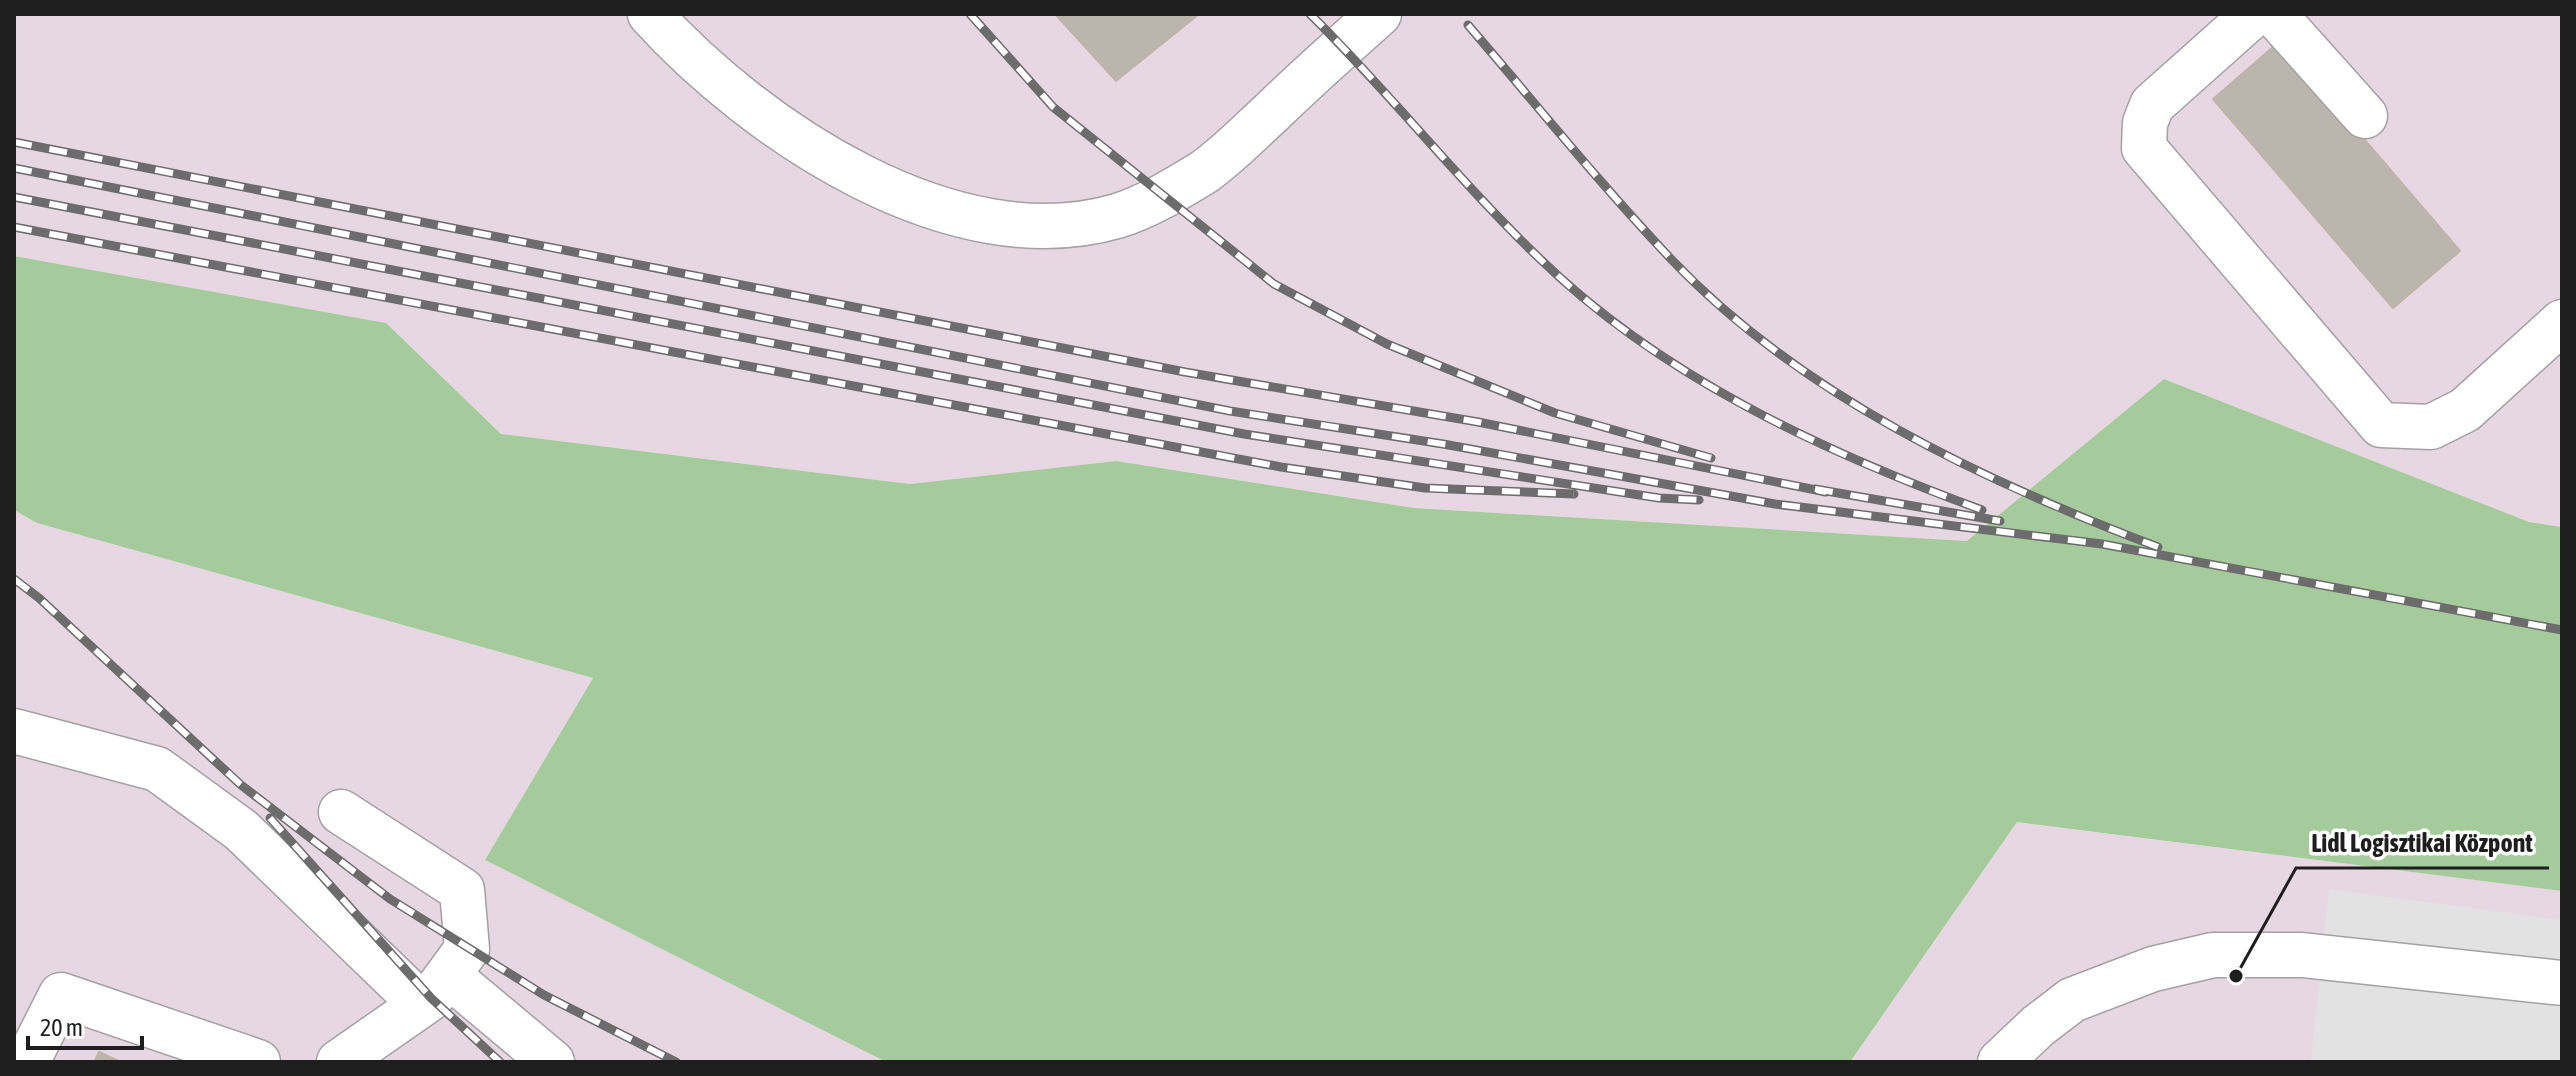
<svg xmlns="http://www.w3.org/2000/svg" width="2576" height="1076" font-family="'Asap Condensed',sans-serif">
	<rect width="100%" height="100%" fill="#eeece5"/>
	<path fill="#e7d7e2" d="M14 14H2562V527L2529 522 2164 379 1967 541 1414 508 1116 461 910 484 501 434 386 323 14 256Z
		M14 510 37 523 593 678 485 860 886 1062H14Z
		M2017 822 2562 891V1062H1850Z"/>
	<path fill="#a5cb9c" d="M14 256 386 323 501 434 910 484 1116 461 1414 508 1967 541 2164 379 2529 522 2562 527V891L2017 822 1850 1062H886L485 860 593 678 37 523 14 510Z"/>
	<path fill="#e2e2e2" d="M2329 889 2562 920V1062H2311Z"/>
	<path fill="#bbb5ae" stroke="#bfb4a8" stroke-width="2" d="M1055 14H1199L1116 81Z
		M2280 41 2460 251 2393 308 2213 99Z
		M99 1052 121 1062H94Z"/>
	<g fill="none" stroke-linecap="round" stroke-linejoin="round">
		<g stroke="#a2a2a2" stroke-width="47">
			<path id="minor" d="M650 14C755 130 953 264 1117 216 1147 207 1178 188 1204 172 1228 155 1250 132 1272 112 1307 78 1343 46 1379 14
				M2254 14 2152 105 2145 123 2144 148 2381 425 2431 427 2465 410 2562 322
				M2274 14 2365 116
				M14 731 157 769 241 830 421 1004
				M448 975 552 1062
				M27 1062 61 995 258 1062
				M339 1062 431 998 467 949 462 890 341 812
				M2000 1062 2038 1026 2072 1000 2153 969 2213 955H2302L2562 983"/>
		</g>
		<use href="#minor" stroke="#fff" stroke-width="44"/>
		<g stroke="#6c6c6c" stroke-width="9">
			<path id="rail" d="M970 14 1053 107 1274 284 1387 344 1555 413 1711 458
				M1310 14C1389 92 1458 180 1538 257 1661 377 1822 451 1982 510
				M1468 25C1535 103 1600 184 1671 259 1802 396 1983 481 2158 547
				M14 142 1185 372 1478 422 1826 492
				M14 168 1230 411 1443 444 1775 504 2102 544 2562 630
				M14 197 1244 434 1659 498 1699 500
				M14 227 1281 467 1425 488 1574 494
				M1815 489 2000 521
				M14 579 39 598 241 785 390 899 544 995 676 1062
				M270 818 431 998 500 1062"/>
		</g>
		<use href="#rail" stroke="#fff" stroke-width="6" stroke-dasharray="18" stroke-linecap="butt"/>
	</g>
	<path fill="none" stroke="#1e1e1e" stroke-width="3" d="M2236 976L2296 868H2549"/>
	<circle fill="#1e1e1e" stroke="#fff" stroke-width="3" cx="2236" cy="976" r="8"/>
	<g font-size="26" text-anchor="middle" font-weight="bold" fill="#1e1e1e" stroke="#fff" stroke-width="7" stroke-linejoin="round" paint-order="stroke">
		<text x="2422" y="852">Lidl Logisztikai Központ</text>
	</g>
	<rect width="2576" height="1076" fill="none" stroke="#1e1e1e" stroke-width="32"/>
	<path d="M28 1036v12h114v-12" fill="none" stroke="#1e1e1e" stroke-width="4"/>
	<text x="40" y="1036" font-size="24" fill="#1e1e1e" stroke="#ffffff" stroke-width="6" paint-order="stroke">20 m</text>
</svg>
